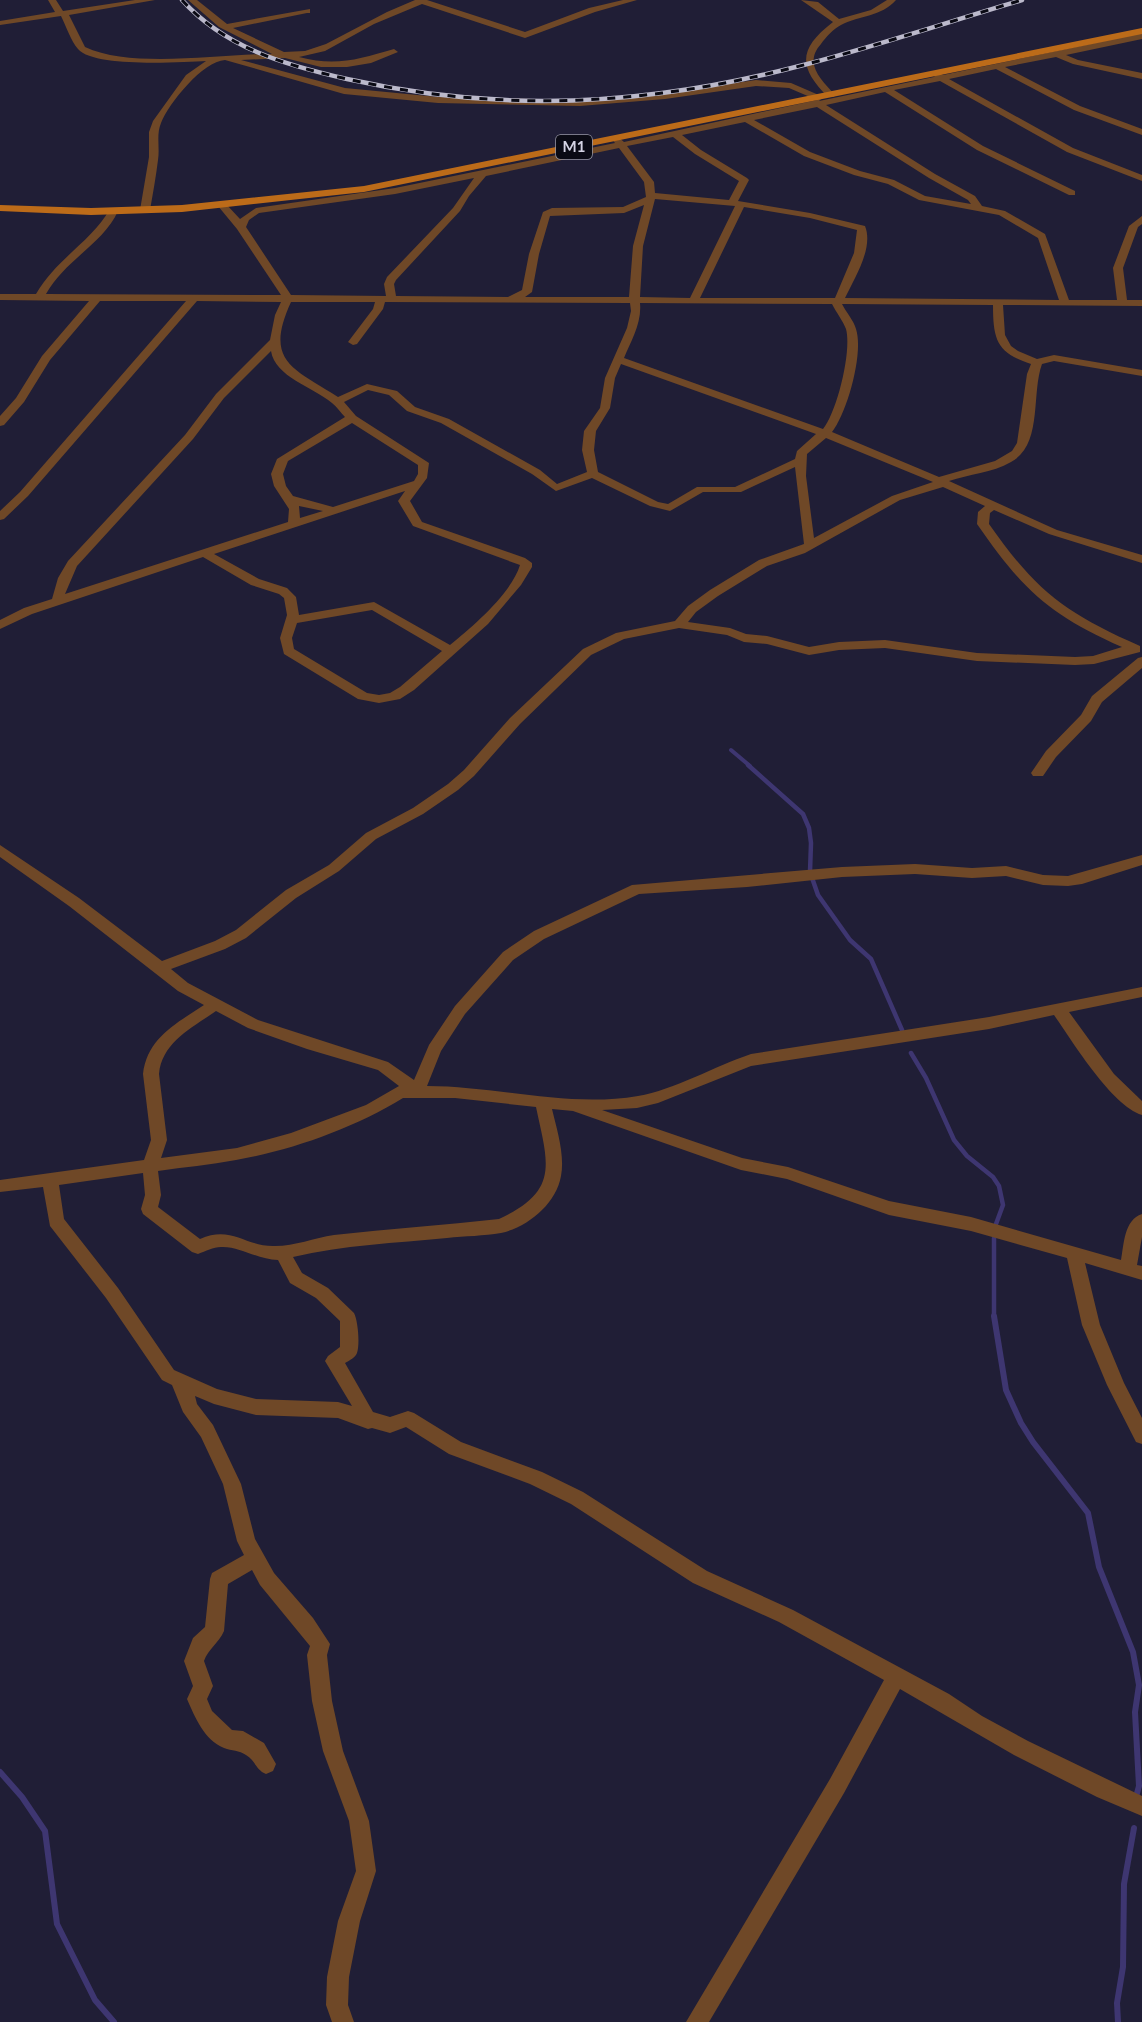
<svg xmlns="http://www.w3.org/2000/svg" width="1142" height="2022" font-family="Lato,sans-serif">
	<rect width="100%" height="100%" fill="#201e36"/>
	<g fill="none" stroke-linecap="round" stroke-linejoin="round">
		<path stroke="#3e3671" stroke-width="4" d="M731 750 750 766"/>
		<path stroke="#3e3671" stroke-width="4.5" d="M748 765 803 814 809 828 811 843 810 872 818 895 850 940 871 959 902 1030
			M911 1053 926 1078 954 1140 967 1156 993 1177 999 1186 1003 1205 996 1224
			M994 1238V1317"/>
		<path stroke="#3e3671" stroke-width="6" d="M994 1316 1006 1390 1021 1423 1033 1442 1088 1513 1099 1567 1133 1652 1139 1685 1135 1712 1139 1786 1136 1797
			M0 1772 22 1797 45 1831 57 1924 95 2000 114 2022
			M1118 2022 1117 2003 1123 1967 1124 1884 1134 1828"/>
		<path fill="#6f4827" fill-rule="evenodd" d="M48 0H56L63 11 135 0H155L69 15 85 47C132 69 219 54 272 54L219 27 188 0H197L227 24 310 9V13H307L233 28 284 52 305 51 326 44 387 12 415 0H427L525 32 589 8 623 0H637L595 12 525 38 422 4 374 24 325 51 299 57C336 67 359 59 394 49L398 52 371 63 347 67H321L285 58 241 60 345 88 438 97 580 100 665 93 756 80 791 83 821 96 822 98 819 101 934 77 938 73 943 75 1142 33V39L1066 55 1078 60 1142 73V79L1073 64 1056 57 1005 67 1080 106 1142 129V135L1074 110 996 69 949 79 1073 148 1142 175V181L1067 152 940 81 894 90 983 146 1075 191V195H1069L977 150 885 92 826 105 935 174 975 196 982 206 1005 211 1045 234 1069 300H1117L1113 268 1129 226 1142 216V224L1138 227 1123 268 1127 300H1142V306L1003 305 1005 335 1011 346 1018 351 1037 359 1054 355 1142 370V376L1054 361 1042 364C1031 394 1043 445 1011 462 992 473 969 474 949 481L1057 530 1142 555V563L1049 534 994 510 990 513 989 524C1036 591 1065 613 1140 646V652L1094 664 1075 665 977 661 885 648 839 650 809 655 767 644 744 642 727 635 679 628 624 639 591 655 520 724 474 776 458 790 423 814 376 839 339 871 296 898 246 938 225 949 171 969 188 983 258 1020 388 1062 414 1080 429 1045 455 1006 503 952 534 931 632 885 842 867 915 864 972 868 1006 866 1043 875 1068 876 1142 855V865L1082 884 1068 886 1043 885 1006 876 972 878 915 874 842 877 747 887 639 894 544 939 513 960 465 1014 441 1051 427 1086C497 1086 568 1108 638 1096 674 1090 715 1066 751 1054L989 1017 1142 987V997L1069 1012 1114 1074 1142 1101V1115C1111 1105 1073 1042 1054 1015L989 1029 751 1066 658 1103 637 1108 602 1110 742 1158 788 1167 889 1201 971 1217 1121 1260C1124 1244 1124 1220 1142 1214V1237L1137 1265 1142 1266V1280L1085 1263 1100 1325 1124 1383 1142 1418V1444L1136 1442 1107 1385 1082 1325 1067 1258 971 1231 889 1215 787 1179 741 1170 573 1111 552 1109C557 1130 565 1155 561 1176 556 1204 528 1227 501 1233 484 1236 465 1236 447 1238 396 1243 343 1245 293 1257L302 1273 328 1288 354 1313C358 1321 360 1344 357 1353 355 1358 350 1360 345 1363L373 1412 390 1417 408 1411 414 1413 461 1442 542 1472 583 1492 707 1571 793 1610 949 1694 982 1716 1028 1741 1142 1796V1816L1097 1797 1014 1755 900 1689 844 1793 709 2022H686L830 1779 884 1680 779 1622 693 1583 571 1504 530 1484 449 1454 406 1427 390 1433 372 1428 368 1429 338 1418 256 1415 214 1404 195 1396 197 1404 213 1425 241 1484 255 1539 274 1573 313 1618 330 1644 327 1655 332 1701 343 1751 369 1821 376 1871 360 1921 349 1977 348 2005 354 2022H332L326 2005 327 1977 338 1921 356 1871 349 1821 323 1751 312 1701 307 1655 310 1646 260 1585 252 1570 228 1584 224 1631C219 1643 208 1649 204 1661L213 1686 207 1699 212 1711 232 1730 243 1731 264 1743 276 1764 273 1771 266 1774C256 1770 255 1760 246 1755 239 1750 232 1751 224 1748 204 1740 195 1717 187 1699L193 1686 184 1661 193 1638 205 1627 210 1579 212 1573 244 1555 237 1541 223 1484 201 1437 183 1412 172 1385 162 1380 106 1298 50 1226 43 1187 0 1192V1180L144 1160 151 1140 143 1074C147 1038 177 1023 204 1005L178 991 69 906 0 857V845L79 898 162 961 215 941 236 930 286 890 329 865 366 833 413 808 448 784 464 770 510 718 583 649 616 633 675 621 688 606 710 590 759 560 804 544 795 467 741 492H703L670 511 650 506 592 478 556 491 532 474 441 423 407 411 389 395 368 390 344 402 356 416 429 463 427 478 410 501 422 522 525 558 532 563V567L521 585 488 624 414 690 400 699 379 703 358 699 284 654 280 638 287 615 284 598 279 594 251 585 203 557 32 614 0 629V620L24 608 52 599 58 578 68 561 185 435 216 394 270 340 275 315 281 302 197 301 28 496 4 519 0 520V511L20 492 186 301H100L50 360 24 402 4 425 0 426V416L16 398 42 356 89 301 0 300V294H36C56 259 91 242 110 209L113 208 118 211C104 243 65 260 46 294L281 295 237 229 218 206 220 204H226L240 219 256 208 395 188 615 143 612 139 617 136 624 142 817 100 789 88 756 86 665 99 580 106 438 103 344 94 225 60C203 61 169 103 161 123 156 135 160 147 158 160 156 176 153 193 150 210L145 213 140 210 149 157V132L153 121 186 75 206 61C181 62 94 68 78 49 71 41 66 26 61 16L0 25V21L55 12ZM817 107 929 178 968 200 971 204 925 196 894 180 860 171 810 152 754 120ZM745 122 804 156 854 175 888 184 919 200 999 215 1038 238 1059 300 845 298C854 279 874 248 865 226L810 213 738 201 749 180 747 178 701 150 682 135ZM673 137 695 154 739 181 729 200 655 193 654 182 627 146ZM619 148 644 182 646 197 623 207 552 208 543 212 529 254 522 290 508 297 396 296 394 284 396 280 460 211 469 196 486 176ZM474 178 453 208 387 277 384 284 386 296 291 295 246 227 249 220 259 213 395 194ZM655 199 735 206 690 298 640 297 643 246ZM644 205 633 246 629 297H525L532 292 539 254 550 216 624 213ZM744 207 810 218 857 230 854 253 835 298H700ZM291 302H375L373 309 348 342 353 345 357 344 383 309 385 302 630 303 631 311 627 328 605 378 600 408 584 431 582 450 587 472 557 484 540 470 449 419 415 407 397 391 367 384 338 397C292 368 264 361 291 302ZM640 303 832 304C836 312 843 321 846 329 852 351 837 412 823 429L624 358C631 341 642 323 640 303ZM842 304 993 305C993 340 997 353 1031 364L1027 374 1017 443 1012 451 995 461 939 477 832 432C847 413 864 353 856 329 854 321 846 312 842 304ZM271 351C275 377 313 387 332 403 337 407 341 413 345 417L277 459 271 474 274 486 289 509 288 522 65 594 77 566 193 439 224 398ZM621 364 816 434 797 451 795 459 735 487H697L668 504 658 502 598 472 594 450 596 431 610 408 615 378ZM352 423 418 465V474L414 481 333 507 293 496 286 486 283 474 288 461ZM826 438 933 482 892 496 814 538 806 476 807 454ZM943 487 985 506 978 512 977 524C1022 589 1049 615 1122 647L1093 656 1075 657 977 653 885 640 839 642 809 647 767 636 746 634 730 628 688 622 696 612 718 596 767 566 805 553 900 500ZM405 491 398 501 413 526 520 565C511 594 473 626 450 645L374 602 299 615 296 597 287 588 259 579 214 554ZM299 506 323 511 300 518ZM372 610 442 651 400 687 390 693 379 695 367 693 294 649 292 638 297 623ZM216 1011 248 1028 307 1049 378 1070 399 1086 366 1105 291 1133 237 1148 161 1158 167 1140 159 1074C162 1042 192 1028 216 1011ZM403 1098H455L536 1107C548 1164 560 1191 499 1219 444 1225 389 1229 334 1235 314 1238 295 1246 275 1246 245 1247 232 1225 200 1239L158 1207 161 1195 158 1171C184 1167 210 1165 236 1160 293 1150 354 1128 403 1098ZM143 1173 145 1195 141 1209 143 1214 192 1252 198 1254C206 1251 213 1247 221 1247 240 1246 258 1260 278 1260L290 1283 316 1298 340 1321V1347L328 1356 325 1361 352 1406 338 1402 256 1399 217 1389 174 1370 118 1288 64 1219 59 1185Z
			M801 0 818 2 839 19 871 10 887 0H896C881 17 860 15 841 25 833 29 826 37 821 44 803 64 822 80 835 95L834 97H828C798 67 798 49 833 22Z
			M1142 657V668L1102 702 1091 721 1056 757 1043 776H1033L1031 773 1046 751 1081 715 1092 696 1138 658Z"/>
		<path fill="#bc6b19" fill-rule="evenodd" d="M1142 28V34L364 192 182 212 91 215 0 211V205L91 208 182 205 364 186Z"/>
		<g stroke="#bbb9cb" stroke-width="4.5">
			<path id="rail" d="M182 0C225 48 285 65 347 79 450 102 557 107 662 93 785 78 904 35 1022 0"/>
		</g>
		<use href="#rail" stroke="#0a0a14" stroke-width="3" stroke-dasharray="8" stroke-linecap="butt"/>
	</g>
	<g text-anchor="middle" stroke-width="5" stroke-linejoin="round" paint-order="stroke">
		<rect fill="#0a0a14" stroke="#9797a5" stroke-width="1.5" x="556" y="135" width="36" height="24" rx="4.5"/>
		<g font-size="15" font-weight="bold" fill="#d4d3e3">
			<text x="574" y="152">M1</text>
		</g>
	</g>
</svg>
